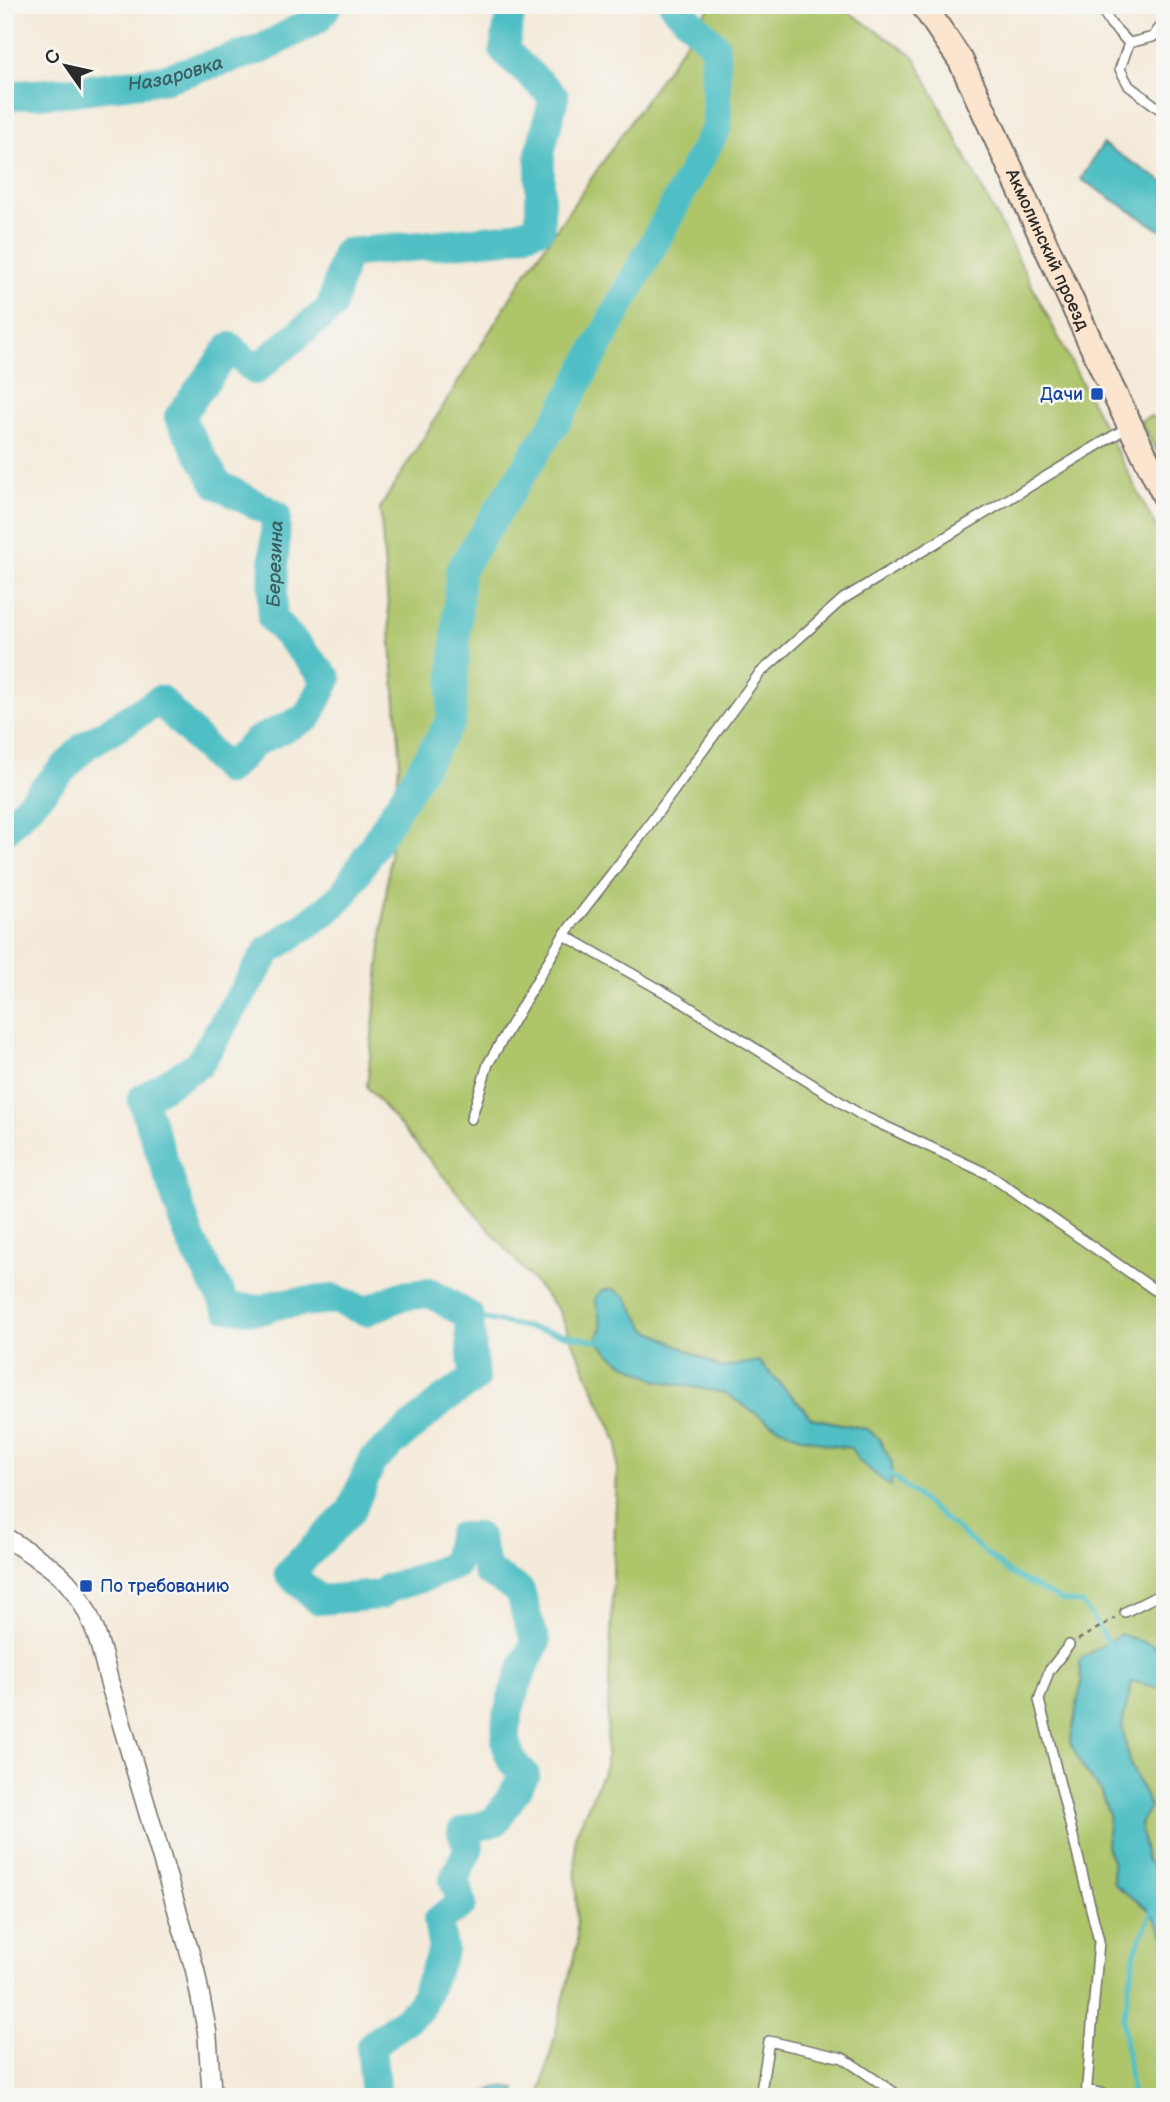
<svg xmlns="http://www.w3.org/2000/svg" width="1170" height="2102" font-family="'Balsamiq Sans',sans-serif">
	<rect width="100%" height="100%" fill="#f6f6f2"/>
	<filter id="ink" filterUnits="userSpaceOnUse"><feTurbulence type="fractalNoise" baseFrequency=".0143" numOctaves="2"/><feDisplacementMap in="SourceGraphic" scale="14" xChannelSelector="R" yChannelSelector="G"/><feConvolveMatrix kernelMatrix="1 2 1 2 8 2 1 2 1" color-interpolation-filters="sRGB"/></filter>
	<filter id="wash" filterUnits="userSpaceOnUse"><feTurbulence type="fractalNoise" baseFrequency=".00686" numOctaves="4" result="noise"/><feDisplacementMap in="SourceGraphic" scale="28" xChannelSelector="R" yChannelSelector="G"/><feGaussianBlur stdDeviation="1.57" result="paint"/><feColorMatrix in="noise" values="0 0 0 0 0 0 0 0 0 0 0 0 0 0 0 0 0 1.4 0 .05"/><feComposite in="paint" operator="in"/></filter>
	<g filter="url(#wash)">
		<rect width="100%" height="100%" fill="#f4eada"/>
		<path fill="#aec56a" stroke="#6c784a" stroke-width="2" fill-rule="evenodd" d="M711 5H838L914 56 1165 545V1650L1121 1634 1082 1680 1070 1742 1083 1768 1100 1790 1109 1815 1106 1846 1112 1860 1114 1884 1152 1912 1165 1937V2097H540L577 1944 575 1836 606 1765 618 1443 559 1311 367 1087 400 754 380 508 524 276ZM626 1297 646 1329 722 1368 759 1362C776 1381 795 1397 811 1418L867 1429 879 1439 892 1463 858 1460 852 1448 829 1445 772 1424 725 1393 656 1380 621 1362 596 1341 602 1328Z
			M1151 416 1165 426V466L1140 421Z
			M1132 1681 1165 1689V1878L1146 1860 1140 1823 1150 1807 1129 1762 1122 1725Z"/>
		<path fill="#50bfc5" stroke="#3e7578" stroke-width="2" d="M1103 144 1165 183V233L1081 179Z
			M614 1289 626 1297 646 1329 721 1368 759 1361C776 1381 795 1397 811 1418L867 1429 879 1439 892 1463 891 1487 858 1460 851 1448 829 1445 798 1436 772 1424 725 1393 656 1380 621 1362 596 1341 602 1328 595 1299 601 1291Z
			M1121 1634 1165 1650V1689L1132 1681 1122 1725 1129 1762 1150 1807 1140 1823 1146 1860 1165 1878V1937L1152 1912 1114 1884 1112 1860 1106 1846 1109 1815 1100 1790 1083 1768 1070 1742 1082 1680 1079 1660Z
			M498 2087 516 2089 515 2097H478Z"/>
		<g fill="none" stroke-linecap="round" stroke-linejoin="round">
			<path stroke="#50bfc5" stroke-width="5" d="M469 1316 602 1342
				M887 1471 1010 1573 1061 1600 1083 1604 1108 1642 1107 1648
				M1132 2097 1123 2020 1135 1952 1152 1912V1906"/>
			<g stroke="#50bfc5" stroke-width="30">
				<path id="s1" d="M5 96 76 91 163 79 262 49 317 19 328 5"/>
				<path id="s2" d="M5 830 85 746 160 700 227 770 255 742 308 717 327 679 272 618 276 515 217 484 179 417 230 347 255 370 331 308 346 253 506 238 540 228V153L554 97 504 50 512 5"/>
				<path d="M376 2097 371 2046 419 2009 443 1950 438 1920 462 1904 454 1879 469 1848 462 1832 496 1821 525 1775C521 1770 514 1764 511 1758 495 1727 521 1670 536 1642L527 1618 520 1591 487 1571 478 1537H461L455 1565 427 1576 389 1588 380 1595 319 1600 289 1573 351 1511 372 1461 444 1399 474 1379 469 1316 431 1293 401 1296 366 1311 334 1299 279 1304 261 1310 227 1307 191 1241 142 1099 199 1064 268 951 327 910 343 895 451 721 460 570 563 410 717 127 715 46 674 5"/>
			</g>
		</g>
	</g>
	<g filter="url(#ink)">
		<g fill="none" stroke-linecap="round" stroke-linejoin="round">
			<g stroke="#716e68" stroke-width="12">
				<path id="lane" d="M1099 5 1111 24 1129 43
					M1129 43 1120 69 1129 86 1165 113
					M1129 43 1153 37 1165 20
					M564 935 680 1001 861 1115 988 1174 1165 1297
					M471 1119 488 1064 563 936 637 841 759 674 843 599 1128 427
					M1125 1612 1165 1592
					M1069 1645 1049 1671 1039 1700 1099 1941 1086 2097
					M1088 2090 1115 2097
					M760 2097 769 2041 843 2058 895 2093 896 2097"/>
			</g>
			<g stroke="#716e68" stroke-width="21">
				<path id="street" d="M5 1537C26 1551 50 1564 67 1582 92 1609 101 1647 109 1681L195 1970 207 2031 212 2097"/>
			</g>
			<g stroke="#716e68" stroke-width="28">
				<g id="secondary">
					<path id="s3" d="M923 5 961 61 1111 387 1165 496"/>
				</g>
			</g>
			<path stroke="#716e68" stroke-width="2.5" stroke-dasharray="5 5" stroke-linecap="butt" d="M1078 1640 1115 1618"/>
			<use href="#lane" stroke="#fff" stroke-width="9"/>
			<use href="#street" stroke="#fff" stroke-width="18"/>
			<use href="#secondary" stroke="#fce5cf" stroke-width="24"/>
		</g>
	</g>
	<g fill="#1a4fb4" stroke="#f6f6f2" stroke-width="2.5">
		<rect x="1090" y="387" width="14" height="14" rx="3.5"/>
		<rect x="79" y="1579" width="14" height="14" rx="3.5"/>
	</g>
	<g text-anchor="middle" stroke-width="5" stroke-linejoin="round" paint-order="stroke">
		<g font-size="18" fill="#2b2b2b" stroke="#f6f6f2">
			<text dy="6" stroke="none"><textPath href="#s3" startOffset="275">Акмолинский проезд</textPath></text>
		</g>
		<g font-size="18" fill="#164399" stroke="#f6f6f2" text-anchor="end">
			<text x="1083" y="400">Дачи</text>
			<text x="100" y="1592" text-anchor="start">По требованию</text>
		</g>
		<g font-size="19" font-style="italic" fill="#385f61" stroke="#f6f6f2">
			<text dy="7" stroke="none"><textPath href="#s1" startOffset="172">Назаровка</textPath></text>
			<text dy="7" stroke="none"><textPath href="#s2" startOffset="578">Березина</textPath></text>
		</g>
	</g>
	<rect width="1170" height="2102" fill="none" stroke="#f6f6f2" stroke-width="28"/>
	<g transform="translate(66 66) rotate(304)" stroke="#f6f6f2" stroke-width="5" paint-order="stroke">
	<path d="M0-5L12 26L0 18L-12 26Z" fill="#2b2b2b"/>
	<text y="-10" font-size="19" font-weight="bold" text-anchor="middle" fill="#2b2b2b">С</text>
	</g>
</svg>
